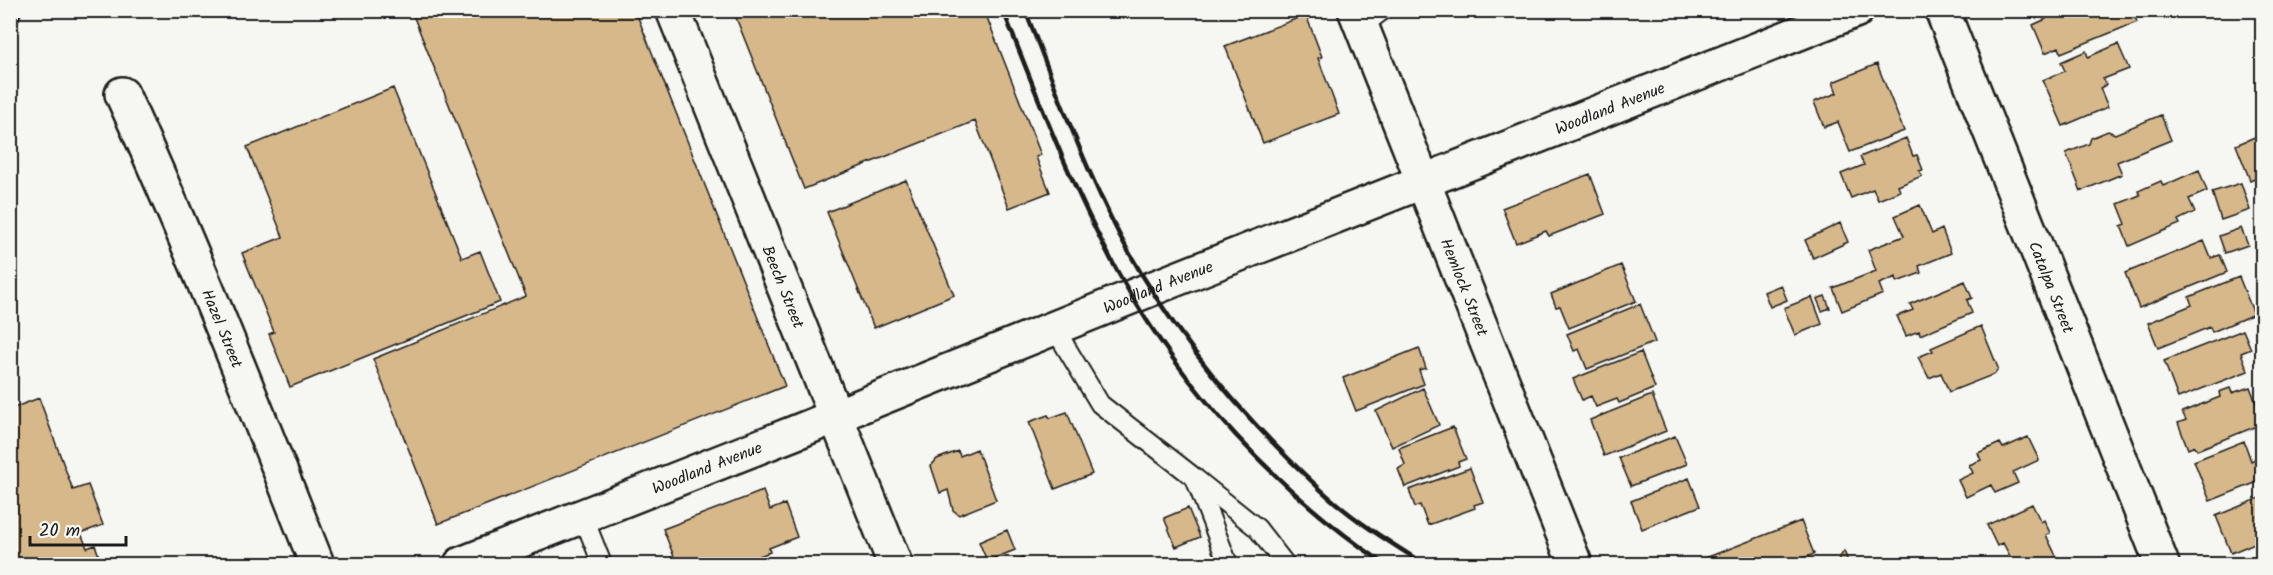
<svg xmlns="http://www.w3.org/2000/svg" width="2273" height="575" font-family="Kalam,sans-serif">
	<rect width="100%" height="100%" fill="#f6f6f2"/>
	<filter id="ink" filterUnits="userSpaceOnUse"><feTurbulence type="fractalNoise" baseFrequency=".0167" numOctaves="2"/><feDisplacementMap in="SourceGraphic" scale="12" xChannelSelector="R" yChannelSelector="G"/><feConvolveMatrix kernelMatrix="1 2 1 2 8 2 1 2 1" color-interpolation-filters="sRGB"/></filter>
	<g filter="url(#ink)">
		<path fill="#d7b88a" stroke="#1c1c1c" stroke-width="1.5" d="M411 10H635L785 386 438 524 373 359 526 296Z
			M733 10H984L1041 155 1036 157 1050 192 1009 208 975 121 804 189Z
			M2044 10H2132L2137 22 2061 53 2059 47 2045 53 2033 25 2046 19Z
			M1306 15 1322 57 1318 58 1339 114 1263 143 1225 46Z
			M2118 44 2129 69 2103 79 2106 85 2100 88 2108 107 2063 126 2043 80 2065 71 2061 62 2086 51 2088 57Z
			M1877 64 1904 131 1850 152 1838 122 1824 127 1814 102 1837 93 1833 82Z
			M393 88 462 258 480 251 500 302 290 387 269 334 274 332 242 253 283 237 247 147Z
			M2161 115 2171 140 2117 162 2122 174 2081 191 2066 153 2089 144 2091 138 2108 131 2115 134Z
			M2262 134V175L2250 180 2236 145Z
			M1906 138 1913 156 1917 155 1923 170 1919 171 1922 176 1898 186 1900 191 1878 200 1873 189 1851 198 1841 174 1864 165 1860 157Z
			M2199 170 2207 191 2189 199 2195 212 2178 220 2180 224 2129 246 2121 226 2126 224 2118 204 2140 195 2138 191 2161 181 2163 186Z
			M1590 174 1605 214 1549 236 1546 231 1516 243 1502 208Z
			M906 180 954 295 874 328 827 212Z
			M2241 183 2250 210 2221 220 2212 192Z
			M1920 205 1932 234 1942 229 1951 253 1919 266 1921 273 1897 282 1896 277 1879 284 1883 294 1842 311 1833 288 1876 271 1868 250 1904 236 1895 216Z
			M1840 223 1848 242 1813 258 1805 240Z
			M2241 228 2248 245 2225 253 2219 236Z
			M2204 241 2211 258 2220 255 2227 272 2139 308 2125 273Z
			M1621 265 1636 301 1569 328 1560 306 1556 307 1551 294Z
			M2239 277 2254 314 2212 332 2210 327 2158 348 2148 323 2192 305 2189 297Z
			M1965 281 1972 298 1967 300 1972 313 1920 335 1919 331 1906 336 1897 316 1913 310 1910 304Z
			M1781 285 1787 300 1770 307 1764 292Z
			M1825 296 1830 308 1822 311 1817 299Z
			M1812 297 1822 324 1795 335 1784 308Z
			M1640 304 1655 342 1587 369 1579 349 1574 351 1567 334Z
			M1981 326 1998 368 1995 374 1949 392 1941 373 1929 378 1918 357 1933 351 1931 348Z
			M2243 330 2251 349 2241 353 2248 371 2178 398 2164 361Z
			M1419 348 1426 368 1419 370 1424 384 1356 411 1343 378Z
			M1641 352 1655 388 1619 403 1617 399 1596 407 1591 396 1582 400 1573 379Z
			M2250 387 2262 418V424L2197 450 2195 446 2188 449 2178 423 2186 420 2182 412 2220 397 2219 392 2230 388 2232 393Z
			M1423 388 1439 425 1392 447 1376 411Z
			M1652 395 1666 431 1604 456 1590 420Z
			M39 398 73 490 88 485 103 525 81 533 87 548 95 545 102 564H10V409Z
			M1067 412 1092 474 1055 489 1029 422 1048 415 1050 418Z
			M1453 427 1466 459 1458 462 1459 466 1405 487 1398 469 1405 465 1399 448Z
			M1675 436 1687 464 1631 486 1619 458Z
			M2028 437 2039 460 2013 472 2018 483 1995 493 1991 485 1966 497 1958 480 1973 473 1969 465 1981 460 1978 453 2000 443 2003 448Z
			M2244 441 2251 461 2259 457 2262 466V477L2259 478 2260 481 2210 501 2194 461Z
			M977 449 996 500 959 515 953 510 948 490 940 493 931 466 937 459 958 451 960 456Z
			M1470 468 1483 502 1474 505 1475 508 1428 525 1420 505 1415 507 1409 490Z
			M1689 478 1700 506 1642 529 1631 501Z
			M763 491 770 510 785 504 797 537 769 548 770 552 738 564H677L663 529Z
			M2262 497V540L2231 553 2216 516Z
			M2032 504 2041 522 2044 520 2050 533 2046 535 2058 560 2049 564H2014L2003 543 1997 546 1987 525Z
			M1188 508 1200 537 1176 547 1164 518Z
			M1801 521 1814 554 1788 564H1690Z
			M1007 530 1015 550 987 561 979 542Z
			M1844 551 1849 564H1835Z
			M1023 557 1027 564H1007Z"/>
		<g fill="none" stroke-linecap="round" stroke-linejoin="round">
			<g stroke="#1c1c1c" stroke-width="22">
				<path id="lane" d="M1362 26 1383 10
					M1055 329 1100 404 1195 478 1228 564
					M1196 479 1257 528 1285 564
					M583 516 602 564"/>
			</g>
			<g stroke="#1c1c1c" stroke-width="38">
				<g id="street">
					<path id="s1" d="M673 10 895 564"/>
					<path id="s2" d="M1355 10 1575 564"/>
					<path id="s3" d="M1942 10 2162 564"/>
					<path id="s4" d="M122 94C193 249 255 407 317 564"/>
					<path id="s5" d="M461 564 794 433 1151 289 1857 10"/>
				</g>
			</g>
			<use href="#lane" stroke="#f6f6f2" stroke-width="18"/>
			<use href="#street" stroke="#f6f6f2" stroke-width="33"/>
			<path stroke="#1c1c1c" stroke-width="4.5" d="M1003 10C1039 100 1073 192 1120 276 1184 390 1277 491 1385 564
				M1025 10C1055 86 1083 164 1120 236 1171 332 1241 416 1321 490 1352 519 1389 542 1424 564
				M10 38 21 10"/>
		</g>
	</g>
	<g text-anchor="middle" stroke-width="5" stroke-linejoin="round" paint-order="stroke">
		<g font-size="16" fill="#1c1c1c" stroke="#f6f6f2">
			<text dy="6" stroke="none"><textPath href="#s5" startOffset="1236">Woodland Avenue</textPath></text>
			<text dy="6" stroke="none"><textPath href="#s5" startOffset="750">Woodland Avenue</textPath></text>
			<text dy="6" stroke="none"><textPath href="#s2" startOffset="298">Hemlock Street</textPath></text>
			<text dy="6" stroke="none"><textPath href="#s1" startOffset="298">Beech Street</textPath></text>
			<text dy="6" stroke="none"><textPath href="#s3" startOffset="298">Catalpa Street</textPath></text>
			<text dy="6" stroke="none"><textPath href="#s4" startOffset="255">Hazel Street</textPath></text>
			<text dy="6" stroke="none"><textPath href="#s5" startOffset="264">Woodland Avenue</textPath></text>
		</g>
	</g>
	<rect width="2273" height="575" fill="none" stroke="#f6f6f2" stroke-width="36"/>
	<rect x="18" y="18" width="2237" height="539" fill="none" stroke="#1c1c1c" stroke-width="2" filter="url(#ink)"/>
	<path d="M30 536v9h96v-9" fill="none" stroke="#1c1c1c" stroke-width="3"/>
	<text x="39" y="536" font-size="18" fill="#1c1c1c" stroke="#f6f6f2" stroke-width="4.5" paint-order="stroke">20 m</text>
</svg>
